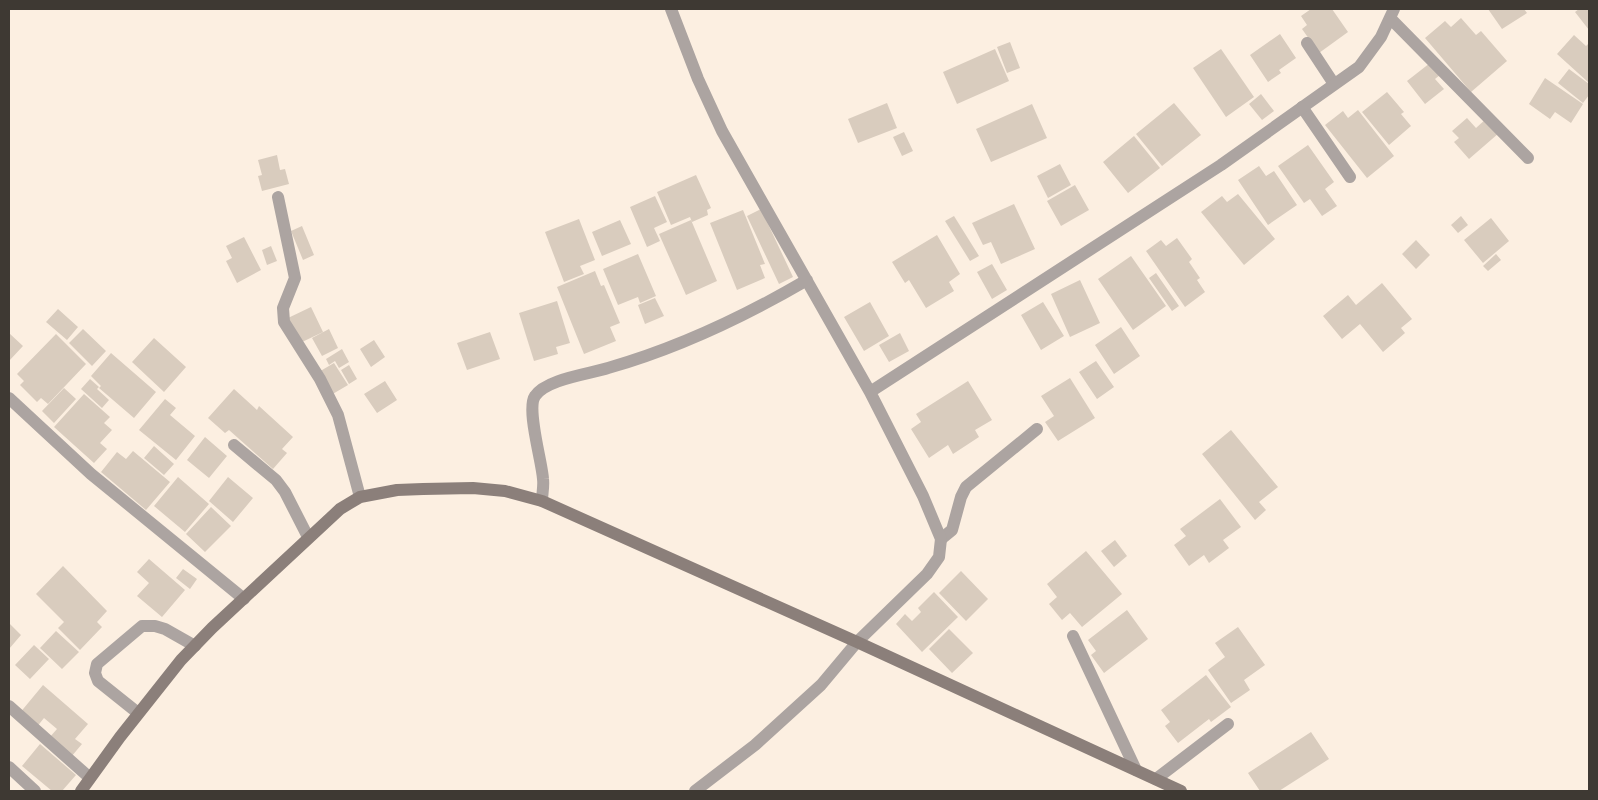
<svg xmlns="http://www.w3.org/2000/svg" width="1598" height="800" font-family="'PT Sans Narrow',sans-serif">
	<rect width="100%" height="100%" fill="#fcefe1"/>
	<path fill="#d9ccbe" d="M1311 9H1332L1348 32 1319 53 1302 29 1307 25 1301 16Z
		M1488 9H1524L1527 13 1502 29Z
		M1579 9H1589V30L1575 12Z
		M1461 18 1476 35 1481 31 1507 61 1471 92 1425 38 1445 21 1451 27Z
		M1280 34 1296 58 1279 70 1281 73 1268 82 1250 55Z
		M1574 35 1586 46 1589 43 1588 82 1557 54Z
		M1010 42 1020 68 1007 73 997 47Z
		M995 49 1009 81 957 104 943 72Z
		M1221 49 1254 97 1226 117 1193 68Z
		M1430 63 1440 75 1435 79 1444 89 1425 104 1407 81Z
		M1569 69 1589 84V95L1583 103 1558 83Z
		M1545 78 1583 104 1571 123 1555 112 1550 119 1529 104Z
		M1387 92 1404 112 1401 114 1411 126 1389 145 1362 112Z
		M1261 94 1274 111 1262 120 1249 104Z
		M887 103 897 128 858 143 848 119Z
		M1174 103 1201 135 1162 166 1136 134Z
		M1032 104 1047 138 991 162 976 129Z
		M1358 110 1394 156 1367 178 1325 125 1343 111 1348 118Z
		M1467 118 1476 128 1487 118 1499 133 1469 159 1454 142 1459 138 1452 131Z
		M904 132 913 151 902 156 893 137Z
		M1134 136 1160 168 1128 193 1103 162Z
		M1308 145 1334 182 1325 189 1337 206 1322 216 1310 199 1304 203 1278 166Z
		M277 155 280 170 285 169 289 184 262 191 258 176 262 175 258 160Z
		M1060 164 1071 185 1048 198 1037 176Z
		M1259 166 1266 176 1274 171 1297 205 1268 225 1238 180Z
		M696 175 711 208 707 210 708 215 692 222 690 217 671 225 657 192Z
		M1075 185 1089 210 1061 226 1047 201Z
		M1238 194 1275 239 1244 265 1201 212 1222 196 1227 202Z
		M655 196 667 222 654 228 660 241 647 247 630 207Z
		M1014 204 1035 249 1001 264 991 242 983 245 972 223Z
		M761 209 793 277 779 284 747 216Z
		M743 210 765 264 760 265 765 278 737 290 710 223Z
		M954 216 979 256 970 261 945 221Z
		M1461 216 1468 225 1458 233 1451 225Z
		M1491 218 1509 241 1483 263 1464 240Z
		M579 219 595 260 580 266 584 274 564 282 545 232Z
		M620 220 631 244 602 256 592 232Z
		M691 220 717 281 686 295 659 234Z
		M302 226 314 255 303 260 291 231Z
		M937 235 960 274 949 282 954 291 926 308 909 280 905 283 892 262Z
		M244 237 261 270 237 283 226 261 232 258 226 246Z
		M1177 238 1192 259 1189 262 1200 278 1197 280 1205 292 1185 307 1146 251 1161 240 1166 246Z
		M1416 240 1430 255 1416 269 1402 254Z
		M271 246 277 261 267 265 262 250Z
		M638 254 656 296 640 303 638 297 618 305 603 269Z
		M1496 254 1501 260 1488 271 1483 266Z
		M1131 256 1166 306 1133 330 1098 279Z
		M992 264 1007 290 992 299 977 272Z
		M595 271 601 286 604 285 620 323 610 327 616 341 584 354 557 287Z
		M1156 273 1179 306 1172 311 1149 278Z
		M1080 280 1100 323 1070 337 1051 294Z
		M1382 283 1412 319 1401 328 1405 333 1383 352 1360 324 1342 339 1323 316 1348 295 1356 305Z
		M655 298 664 316 645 324 638 305Z
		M557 301 570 343 556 347 558 354 534 361 519 313Z
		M870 302 889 336 864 351 844 317Z
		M1043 302 1064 336 1041 350 1021 315Z
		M311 307 323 332 300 343 288 318Z
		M58 309 78 327 67 340 46 322Z
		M1121 327 1140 356 1114 374 1095 345Z
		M83 329 106 351 92 366 69 343Z
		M329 329 338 348 322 356 312 338Z
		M490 332 500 359 467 370 457 343Z
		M9 333 23 346 9 361Z
		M900 333 909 351 889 362 879 345Z
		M56 334 86 364 48 404 41 398 37 402 20 385 24 381 17 374Z
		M154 338 186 367 164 392 132 362Z
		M374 340 385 357 371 367 360 349Z
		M342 349 349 362 339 368 335 361 329 365 326 359Z
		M111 353 156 392 134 418 99 388 101 386 91 376Z
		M1096 361 1114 387 1097 399 1079 372Z
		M334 363 348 385 331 395 317 373Z
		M349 365 357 379 349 384 341 370Z
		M1070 378 1095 418 1058 441 1045 422 1054 416 1041 396Z
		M90 379 99 387 97 389 109 400 102 408 81 389Z
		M385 381 397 400 377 413 364 394Z
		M968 381 992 420 975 430 979 437 953 454 948 445 929 458 911 429 921 422 916 414Z
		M64 388 76 399 54 423 42 411Z
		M234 389 257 410 259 406 293 437 282 449 287 453 273 469 229 430 225 433 208 418Z
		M84 394 110 417 104 423 112 430 100 443 107 449 94 463 54 427Z
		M165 399 176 408 170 415 195 436 176 460 139 430Z
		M1231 430 1278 487 1259 502 1266 510 1255 520 1202 454Z
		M205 437 227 456 209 478 187 460Z
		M154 446 174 464 164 475 144 458Z
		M133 451 170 482 146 510 101 472 117 452 126 459Z
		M178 477 209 504 185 532 154 506Z
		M228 477 253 498 233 522 209 501Z
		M1220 499 1241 527 1223 540 1229 548 1209 563 1204 555 1189 566 1174 545 1186 536 1180 529Z
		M211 507 231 526 205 552 186 534Z
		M1115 540 1127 556 1114 567 1101 551Z
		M1086 551 1122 594 1082 627 1070 613 1062 620 1049 604 1057 597 1047 584Z
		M149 559 185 590 162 617 137 596 149 583 137 572Z
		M63 566 107 611 97 622 102 627 80 650 58 628 64 622 36 594Z
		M183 569 197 579 190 589 176 578Z
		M961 571 988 599 966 621 939 593Z
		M934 592 958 617 922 652 896 624 905 614 912 621 921 612 918 608Z
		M1127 610 1148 639 1104 673 1091 655 1096 651 1088 640Z
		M9 623 21 635 9 649Z
		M1238 627 1265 665 1244 680 1250 690 1231 703 1208 670 1225 657 1215 643Z
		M949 629 973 653 952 673 929 649Z
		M56 631 79 652 62 669 40 648Z
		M34 645 49 659 30 679 15 665Z
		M1206 675 1231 707 1211 722 1209 719 1178 743 1165 726 1170 722 1161 710Z
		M43 685 88 724 75 739 82 744 71 757 49 738 57 729 44 718 36 728 19 714Z
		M1311 732 1329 759 1279 791H1260L1248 773Z
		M40 744 76 775 62 791H52L22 766Z"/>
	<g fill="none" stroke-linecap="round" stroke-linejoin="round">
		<path stroke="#aca4a1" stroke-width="12" d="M1307 43 1334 84
			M1302 107 1350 177
			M234 445 276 480 285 492 308 537
			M941 539 952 530 961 497 966 487 1037 429
			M1073 636 1136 770
			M1156 779 1228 724"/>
		<path stroke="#aca4a1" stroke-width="12" d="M671 9 698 79 722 131 870 392 923 496 941 539 939 557 927 574 857 642 821 685 755 745 695 791
			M1391 19 1528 158
			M278 197 295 278 283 308 284 322 320 379 338 415 360 497
			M870 392 1221 165 1359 67 1381 37 1394 9
			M9 398 91 474 244 599
			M542 501C542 494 544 486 543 479 542 461 526 409 535 396 546 379 589 374 608 368 675 349 747 315 807 280
			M9 706 90 778
			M138 713 98 681 95 673 97 664 142 626H155L165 629 195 646
			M9 767 35 791"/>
		<path stroke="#8b7f7a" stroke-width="12" d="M81 791 120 737 181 660 212 628 340 509 360 497 397 490 423 489 473 488 505 491 542 501 857 642 1181 791"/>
	</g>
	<rect width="1598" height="800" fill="none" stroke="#3e3933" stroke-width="20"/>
</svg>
